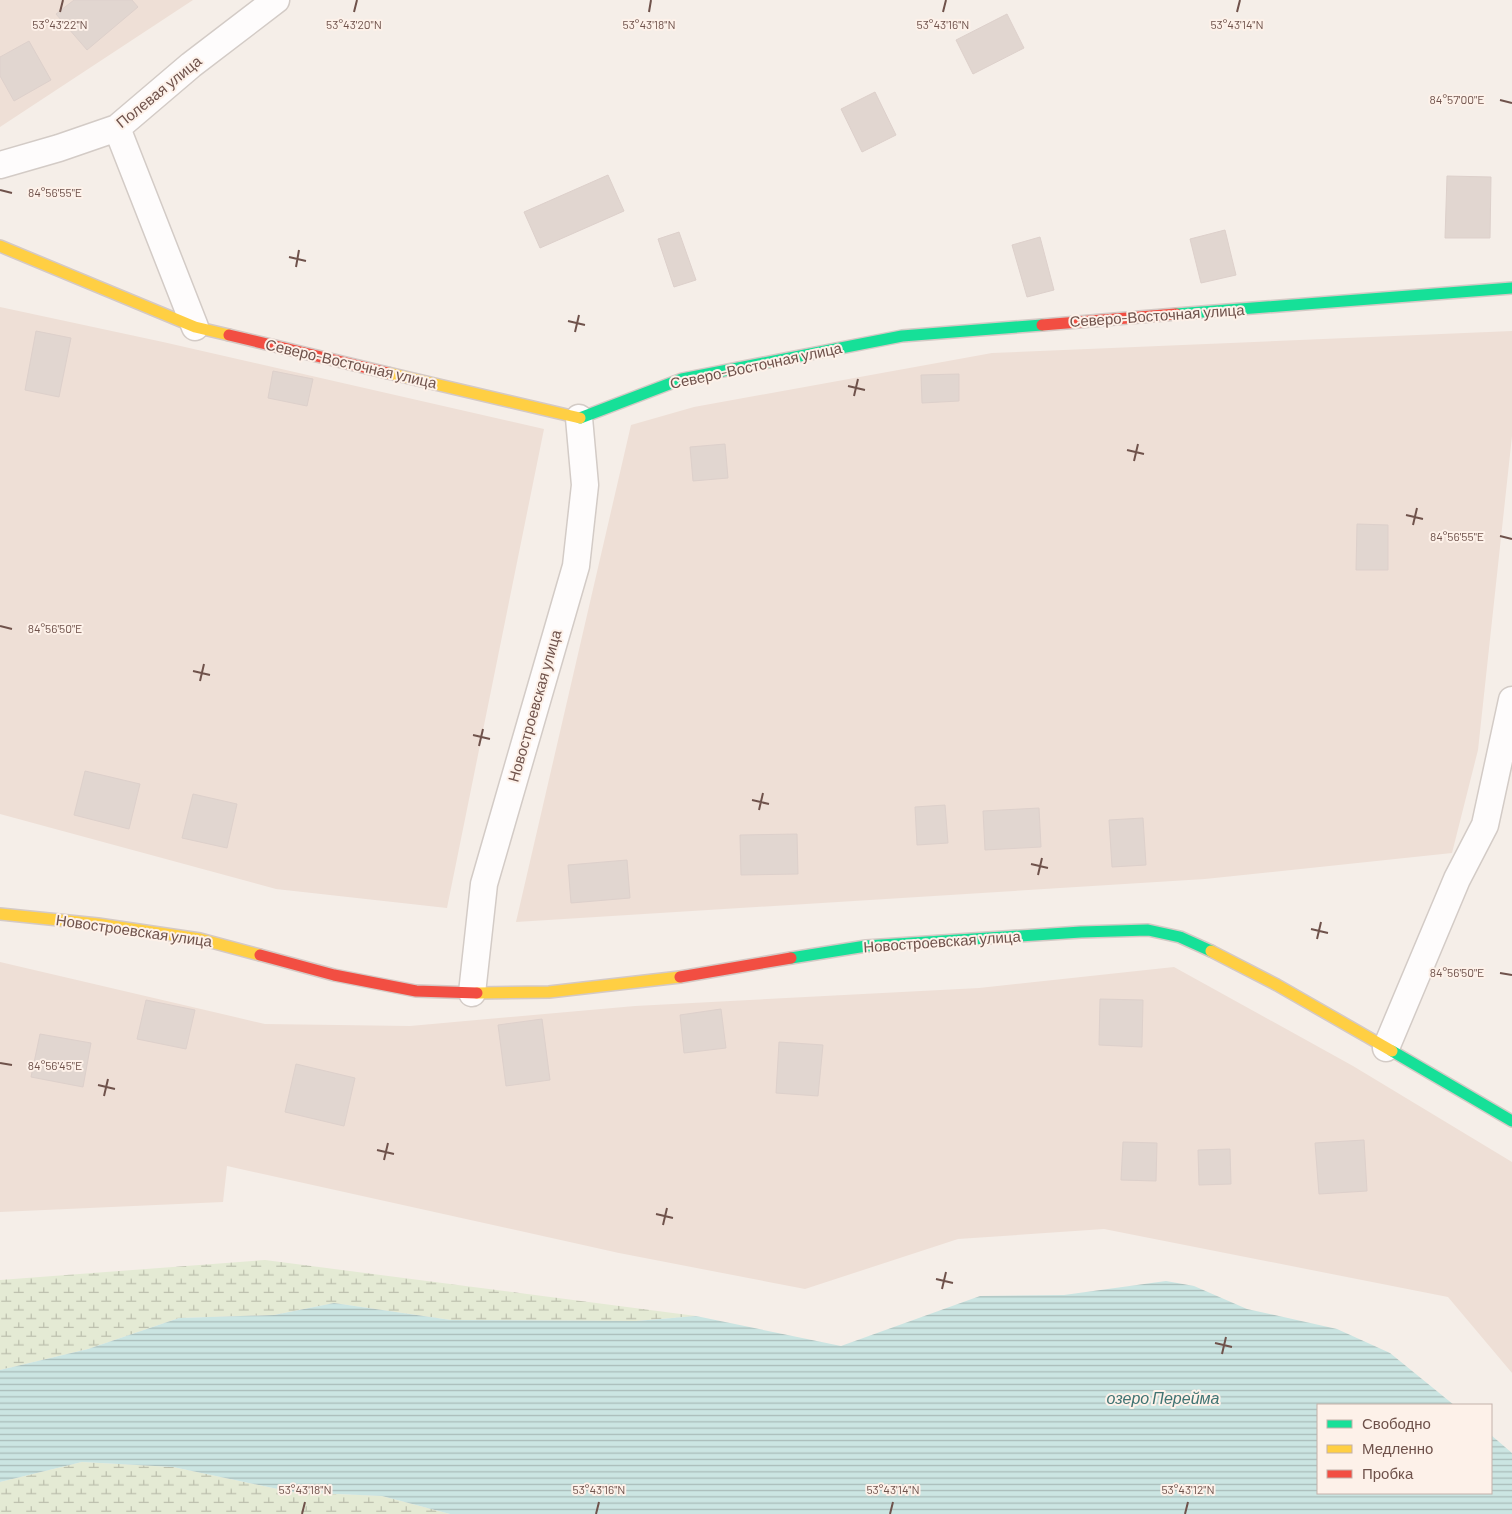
<svg xmlns="http://www.w3.org/2000/svg" width="1512" height="1514" font-family="Barlow,sans-serif">
	<defs>
		<pattern id="wetland-marsh" width="20" height="14" patternUnits="userSpaceOnUse" patternTransform="scale(1.25)"><rect width="20" height="14" fill="#e4ead4"/><path d="M1 5h8M5 5V1M11 12h8M15 12V8" fill="none" stroke="#bdc0ae"/></pattern>
		<pattern id="water-rules" width="6" height="5" patternUnits="userSpaceOnUse" patternTransform="scale(1.25)"><rect width="6" height="5" fill="#cbe5e2"/><path d="M0 2.5h6" fill="none" stroke="#a9bcb9"/></pattern>
	</defs>
	<rect width="100%" height="100%" fill="#f5eee8"/>
	<path fill="#eedfd6" d="M0 0H193L0 127Z
		M0 307 163 342 544 429 447 908 276 889 0 814Z
		M1512 331V436L1478 750 1452 853 1205 879 516 922 631 425 694 407 992 353Z
		M0 962 265 1024 410 1026 635 1006 979 988 1174 967 1353 1066 1512 1162V1373L1448 1297 1104 1229 958 1239 805 1289 619 1253 227 1166 223 1202 0 1212Z"/>
	<path fill="url(#wetland-marsh)" d="M265 1260 696 1316 636 1321 451 1320 334 1303 274 1315 179 1318 88 1349 0 1370V1280Z
		M82 1462 173 1467 292 1492 382 1496 450 1514H0V1482Z"/>
	<path fill="url(#water-rules)" d="M1166 1281 1194 1286 1247 1309 1337 1329 1390 1353 1454 1405H1318V1493H1491V1435L1512 1453V1514H450L382 1496 292 1492 173 1467 82 1462 0 1482V1370L88 1349 179 1318 274 1315 334 1303 451 1320 636 1321 696 1316 841 1346 980 1296 1064 1295Z"/>
	<path fill="#e1d6d0" stroke="#ddd0cb" d="M74 0H132L138 7 87 50 56 14Z
		M1007 14 1024 48 973 74 956 40Z
		M29 41 51 80 14 101 0 76V57Z
		M875 92 896 135 862 152 841 109Z
		M608 175 624 211 540 248 524 212Z
		M1447 176 1491 177 1490 238H1445Z
		M1225 230 1236 275 1201 283 1190 239Z
		M679 232 696 280 674 287 658 239Z
		M1040 237 1054 290 1027 297 1012 245Z
		M36 331 71 338 59 397 25 390Z
		M273 371 313 379 307 406 268 398Z
		M959 374V401L922 403 921 375Z
		M725 444 728 478 693 481 690 447Z
		M1357 524 1388 525V570H1356Z
		M85 771 140 784 129 829 74 815Z
		M193 794 237 804 227 848 182 838Z
		M945 805 948 843 917 845 915 807Z
		M1039 808 1041 847 985 850 983 811Z
		M1143 818 1146 865 1112 867 1109 820Z
		M797 834 798 874 741 875 740 835Z
		M627 860 630 898 571 903 568 865Z
		M1100 999 1143 1000 1142 1047 1099 1045Z
		M146 1000 195 1010 186 1049 137 1039Z
		M721 1009 726 1048 684 1053 680 1015Z
		M542 1019 550 1080 506 1086 498 1025Z
		M40 1034 91 1043 83 1087 31 1077Z
		M779 1042 823 1045 818 1096 776 1093Z
		M296 1064 355 1078 344 1126 285 1112Z
		M1364 1140 1367 1191 1319 1194 1315 1143Z
		M1123 1142 1157 1143 1156 1181 1121 1180Z
		M1230 1149 1231 1184 1199 1185 1198 1150Z"/>
	<g fill="none" stroke-linecap="round" stroke-linejoin="round">
		<g stroke="#d3cbc6" stroke-width="29">
			<path id="street" d="M117 128 195 327
				M0 165 59 148 117 128 191 65 276 0
				M472 993 484 884 576 566 585 485 579 418
				M1386 1048 1457 879 1485 825 1512 700"/>
		</g>
		<g stroke="#d4c9c5" stroke-width="14">
			<path id="fast" d="M1176 314 1512 288
				M580 418 682 379 902 336 1042 325
				M791 958 866 946 1081 932 1148 930 1180 937 1211 951
				M1392 1051 1512 1121"/>
		</g>
		<g stroke="#d4c9c5" stroke-width="14">
			<path id="slow" d="M0 246 195 327 229 335
				M388 373 580 418
				M0 914 98 924 200 939 260 955
				M1211 951 1277 985 1392 1051
				M477 993 549 992 680 977"/>
		</g>
		<g stroke="#d4c9c5" stroke-width="14">
			<path id="jam" d="M1042 325 1176 314
				M229 335 388 373
				M260 955 334 975 416 991 477 993
				M680 977 791 958"/>
		</g>
		<use href="#street" stroke="#fefcfc" stroke-width="26"/>
		<use href="#fast" stroke="#16e098" stroke-width="11"/>
		<use href="#slow" stroke="#ffcf43" stroke-width="11"/>
		<use href="#jam" stroke="#f24e42" stroke-width="11"/>
	</g>
	<path fill="none" stroke="#6f524b" stroke-width="2" d="M60 12 63 0M354 12 357 0M649 12 651 0M943 12 946 0M1237 12 1240 0M1500 100 1512 103M0 190 12 193M289 257 306 261M296 267 299 250M568 321 585 325M575 332 579 315M848 386 865 390M854 396 858 379M1127 450 1144 454M1134 461 1138 444M1406 515 1423 519M1413 525 1417 508M1500 536 1512 539M0 626 12 629M193 671 210 675M200 681 204 664M473 735 490 739M479 746 483 729M752 800 769 804M759 810 763 793M1031 864 1048 868M1038 875 1042 858M1311 929 1328 933M1317 939 1321 922M1500 973 1512 975M0 1063 12 1065M98 1085 115 1089M104 1096 108 1079M377 1150 394 1154M384 1160 388 1143M656 1214 673 1218M663 1225 667 1208M936 1279 953 1283M942 1289 946 1272M1215 1343 1232 1347M1222 1354 1226 1337M302 1514 305 1502M596 1514 599 1502M890 1514 893 1502M1185 1514 1188 1502"/>
	<g text-anchor="middle" stroke-width="4" stroke-linejoin="round" paint-order="stroke">
		<g font-size="15" fill="#6f524b" stroke="#fdf1e9">
			<text transform="translate(159 92) rotate(-39)" y="5">Полевая улица</text>
			<text transform="translate(1157 316) rotate(-4)" y="5">Северо-Восточная улица</text>
			<text transform="translate(351 364) rotate(13)" y="5">Северо-Восточная улица</text>
			<text transform="translate(756 366) rotate(-12)" y="5">Северо-Восточная улица</text>
			<text transform="translate(535 706) rotate(-74)" y="5">Новостроевская улица</text>
			<text transform="translate(134 931) rotate(8)" y="5">Новостроевская улица</text>
			<text transform="translate(942 942) rotate(-4)" y="5">Новостроевская улица</text>
		</g>
		<g font-size="16" font-style="italic" fill="#417473" stroke="#fdf1e9">
			<text x="1163" y="1404">озеро Перейма</text>
		</g>
	</g>
	<g font-size="12" text-anchor="middle" fill="#6f524b" stroke="#fdf1e9" stroke-width="4" stroke-linejoin="round" paint-order="stroke">
		<text x="60" y="29">53°43'22"N</text>
		<text x="354" y="29">53°43'20"N</text>
		<text x="649" y="29">53°43'18"N</text>
		<text x="943" y="29">53°43'16"N</text>
		<text x="1237" y="29">53°43'14"N</text>
		<text x="1457" y="104">84°57'00"E</text>
		<text x="55" y="197">84°56'55"E</text>
		<text x="1457" y="541">84°56'55"E</text>
		<text x="55" y="633">84°56'50"E</text>
		<text x="1457" y="977">84°56'50"E</text>
		<text x="55" y="1070">84°56'45"E</text>
		<text x="305" y="1494">53°43'18"N</text>
		<text x="599" y="1494">53°43'16"N</text>
		<text x="893" y="1494">53°43'14"N</text>
		<text x="1188" y="1494">53°43'12"N</text>
	</g>
	<rect x="1317" y="1404" width="175" height="90" fill="#fdf1e9" stroke="#c4b1aa"/>
	<rect x="1327" y="1420" width="25" height="8" fill="#16e098" stroke="#c4b1aa"/>
	<text x="1362" y="1429" font-size="15" fill="#6f524b">Свободно</text>
	<rect x="1327" y="1445" width="25" height="8" fill="#ffcf43" stroke="#c4b1aa"/>
	<text x="1362" y="1454" font-size="15" fill="#6f524b">Медленно</text>
	<rect x="1327" y="1470" width="25" height="8" fill="#f24e42" stroke="#c4b1aa"/>
	<text x="1362" y="1479" font-size="15" fill="#6f524b">Пробка</text>
</svg>
